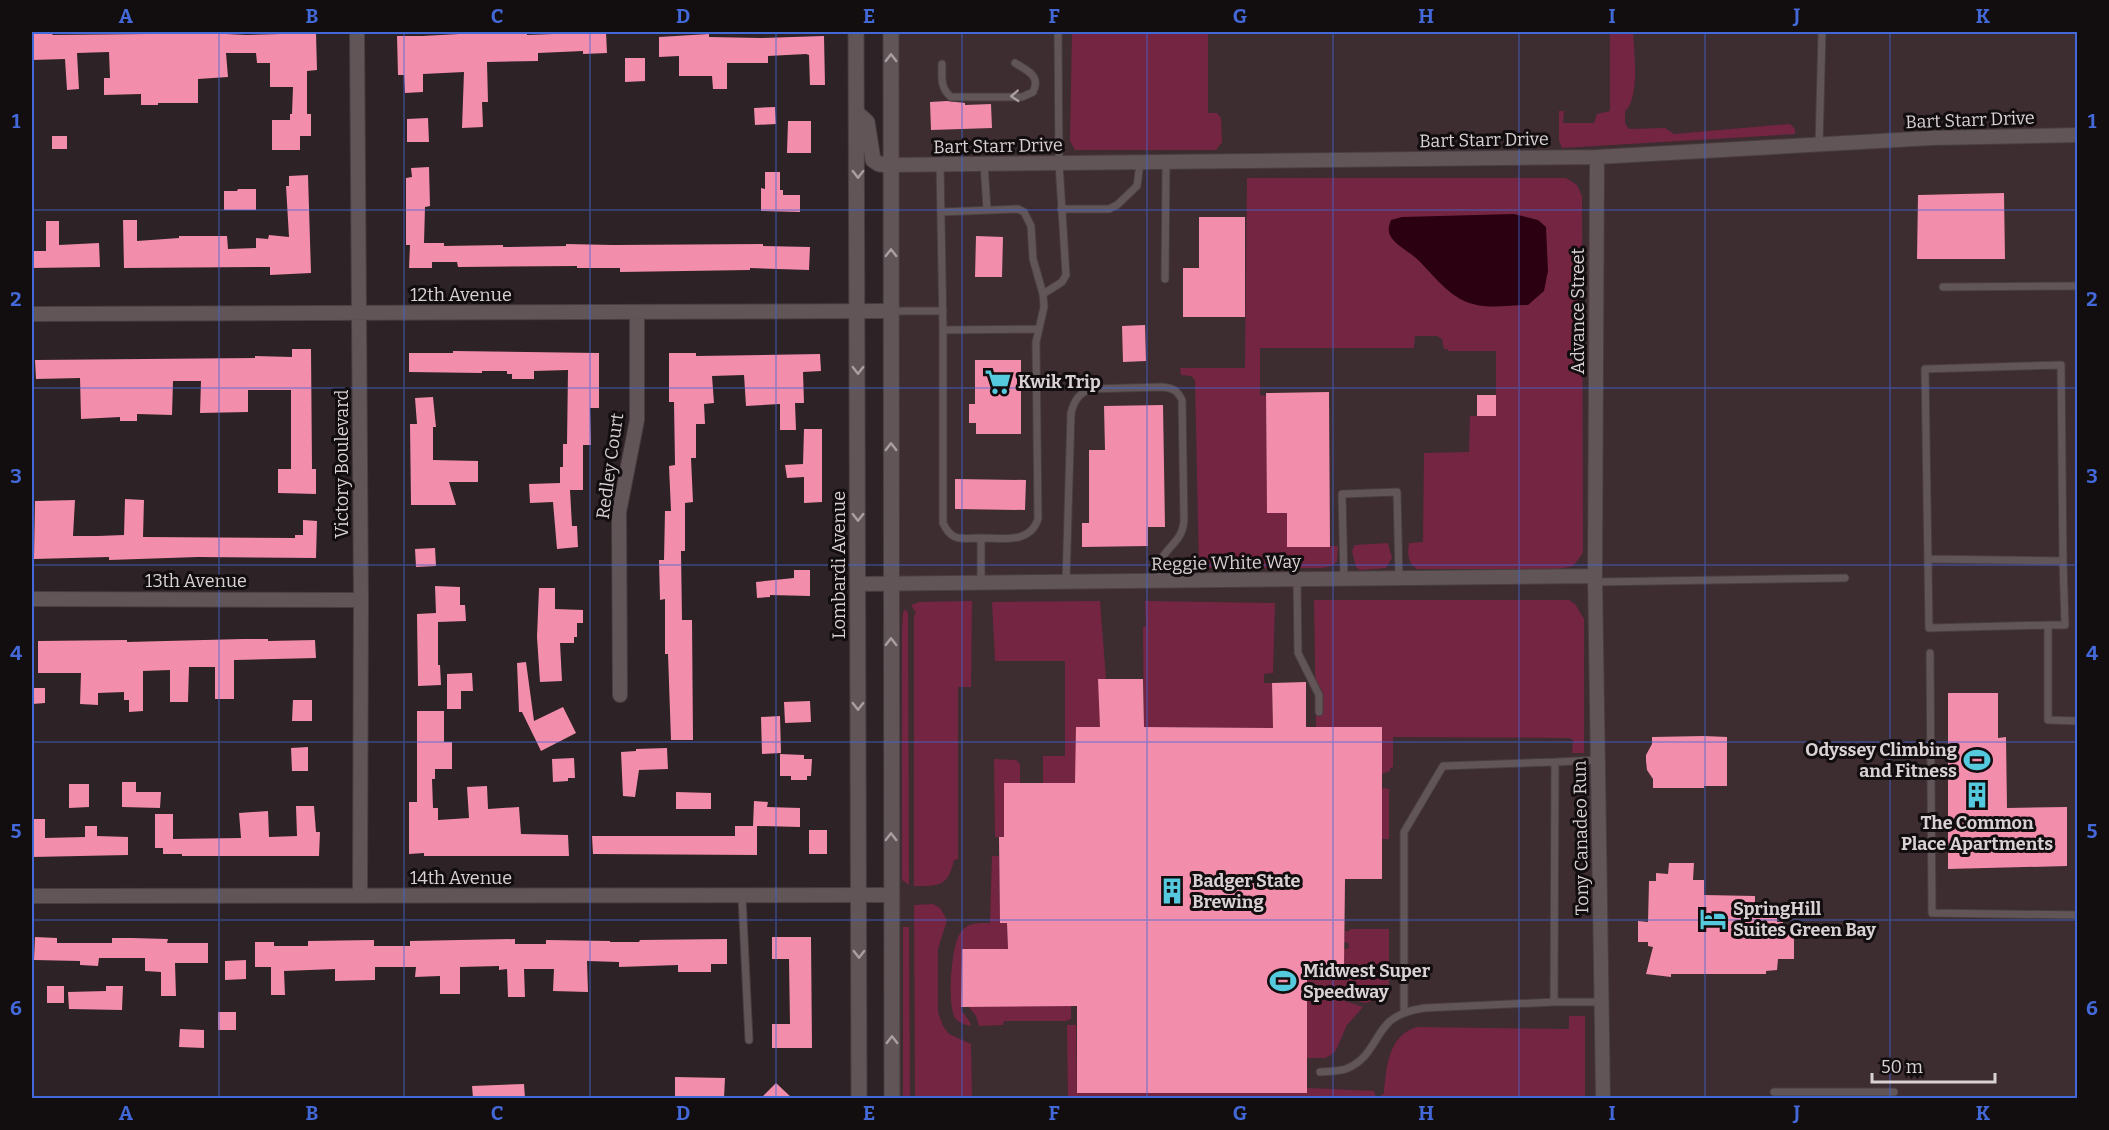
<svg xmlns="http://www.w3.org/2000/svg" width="2109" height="1130" font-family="Bitter,serif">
	<rect width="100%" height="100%" fill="#2d2225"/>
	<path fill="#3d2c30" d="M891 32H2077V1098H892Z"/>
	<path fill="#742542" d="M1072 32H1208V113H1217L1221 118 1222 142 1216 150H1075L1070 141Z
		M1610 32H1633C1634 51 1640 99 1625 111V123L1629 129 1665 128 1674 134 1790 124 1795 129V134L1562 148 1559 141V111H1564L1563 123H1594L1597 114 1610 111Z
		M1247 178H1566L1577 185 1582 196 1583 553 1573 566 1559 569H1417C1408 563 1407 554 1409 543L1423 542 1424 453 1469 452 1470 416 1496 415V351H1448V349H1444L1442 339 1437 336H1415L1414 348H1260V395L1266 396 1267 513H1287V547L1338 546 1337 561 1332 566 1322 568H1199L1195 380 1191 376 1181 375 1180 368H1245Z
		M1388 543 1392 558 1386 568 1360 570 1356 567 1352 551 1355 545Z
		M1314 600H1569L1575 604 1584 619V753H1572L1573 740 1569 738 1393 737V767L1390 768V771L1382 774 1381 727H1316Z
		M972 601 971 687H958V859L954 860C948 887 939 886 914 886V616L916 613 911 605 919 602Z
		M1100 601 1106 679 1100 727 1075 783H1043V756H1065V661H995L992 602Z
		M1145 601 1275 603 1273 673 1264 674V683H1272L1273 728 1144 727 1143 627 1146 626Z
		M905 609 908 613 909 885 902 880V631L903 613Z
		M994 759 1016 760 1020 764V783L1004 784V837H995Z
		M1384 788 1389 789V839H1382V789Z
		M992 856H999L1000 923H1007L1008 949H962L961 1010 970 1022 971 1026C965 1025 959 1023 955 1018 947 1005 951 944 961 932 968 922 979 923 990 923Z
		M933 904 940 908 947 920 938 949V1012L943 1026 949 1034 971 1044 972 1098H915L914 905Z
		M903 927H909L910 1098H903Z
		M1350 929H1389V996L1365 1003 1337 996 1323 997 1307 994V966H1344V949L1349 948 1348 943 1344 942 1345 931H1350Z
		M1307 1000H1342L1363 1007 1347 1025 1336 1050 1331 1055 1325 1058H1307Z
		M968 1006H1071V1019L1066 1021H1004L1003 1025 979 1026 976 1016Z
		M1569 1016H1585V1098H1068L1067 1025H1076L1077 1093 1307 1088 1374 1091 1375 1095 1378 1098 1384 1093C1386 1069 1388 1035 1417 1027L1569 1029Z"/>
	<path fill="#2b0011" d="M1514 214 1538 220 1546 227 1548 271 1544 291 1528 305C1511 305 1490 309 1473 304 1449 298 1433 274 1416 258 1408 251 1397 246 1391 237 1387 231 1389 226 1391 220L1402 217Z"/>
	<path fill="#f38dac" d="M35 32H50L53 35 149 34 186 32 246 35 316 33 317 70 307 71V114H311V136H300V150H272V120H290V114H292L293 87H270V63H257L256 53H226L228 77 198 79V103H158V105H141V94L104 95V78H110L109 52 77 53 79 89 67 90 65 59 32 60V33Z
		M478 32 527 33V35L606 32 607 53 583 54V51L538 53V61L487 62 488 102H482L483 127 462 128 464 72 423 74V92L405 93 404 75H398L397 36H422L478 33Z
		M709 34V37L761 38 824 36 825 85H810L809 55 806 54 768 56V63H727V89H713L712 76H679V56L659 57V37Z
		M625 58H645V81L625 82Z
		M947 101 965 103V105L991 104 992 128 931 130 930 102Z
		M775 107 776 124 755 125 754 108Z
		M428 118 429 142H407V119Z
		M788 121H811V153H787Z
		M52 136H67V149H52Z
		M429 167 430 206 425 207 424 243H444V246L503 245V247L566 246V244L613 245 763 244V246L810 247 809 270 750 268V270L620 272V268H577V266L458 267 457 262H432V268H409L410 245H406V178L412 177 411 168Z
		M765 172H780V190H783V195H800V212L761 211V188L765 189Z
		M308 175 311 273 270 275V267L124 268 123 220H137V241L179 238V236H227L228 249 256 248V238L268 239 269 235 289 237 286 186H289V176Z
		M238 189H256V210H224V191H237Z
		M2004 193 2005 259H1917L1918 195Z
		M1199 217H1245V317H1183V268H1199Z
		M46 221H59V245L99 243 100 267 32 268V251H46Z
		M976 236 1003 237 1002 277H975Z
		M1145 325 1146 361 1123 362 1122 326Z
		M292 349H311L312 469H316V494L278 493V469H291V390H248V412L200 413 201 381H173L172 415 137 414V421H120V417L81 419 80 378 36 379 35 360 255 358V356L292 357Z
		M453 351 599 353V408H590L591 445H583V490H570L572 526H577L578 547 557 549 553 502 530 503 529 484 560 483V467H563V444H567L568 370 534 371V379H512V374H507V371H482V373L409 372V353H453Z
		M669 353H696V356L820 354 821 371 803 372 804 403H795L796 430H780V404L746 406 744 375 712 376 714 403 704 404 705 424H696V458H691L693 502 685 503V551H681L682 620H692L693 740H671L668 654H665V599L660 600 659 560H664L665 511H671L669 466 675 465 674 402H669Z
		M975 360H1021V434H976V423H969V404H975Z
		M1329 392 1330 547H1287V513H1267L1266 393Z
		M1477 395H1496V416H1477Z
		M433 397 436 427H433V460L478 461V482H449L456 505H411L410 424H417L415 398Z
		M1163 405 1165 527H1148V546L1082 547V523H1089V450H1105L1104 406Z
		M804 429H822V502L804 503V477L787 478 785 465 803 464Z
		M955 479 1026 480 1025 510 955 509Z
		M125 499 144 500 143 537 295 538V535H303V520L317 521 316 558 198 557 109 560V557L34 559 35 501 75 500 73 536H98L124 535Z
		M435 548 436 566 416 567 415 549Z
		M794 570H810V596L770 595V597L757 598 756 582 794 578Z
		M435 586 460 587V605H465L466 621 438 622V665H440L441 685 418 686 417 614 436 613Z
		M539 588H555V609L583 610V623H577V637H574V643H560L562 681 540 682 537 637Z
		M243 639H268V641L315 640 316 658 234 660V699H215V667H189L188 702H170V670L143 671V711L129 712V700H124V692L98 693V705L80 704 81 673H38V641L127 640V642Z
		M526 662 534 721 563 707 576 733 541 751 522 712H519L517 663Z
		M472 673 473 691H461V709H447V674Z
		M1098 679H1143L1144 727 1273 728 1272 683 1306 682V727H1382V879H1345L1344 966H1307V1093H1077V1006L961 1007 962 949H1008L1007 923H1000L999 837H1004V783H1075L1076 727H1100Z
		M32 688H45V703L32 704Z
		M1948 693H1998V738L2006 737 2007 808 2067 807V866L1948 869Z
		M293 700H312V721H292Z
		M810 701 811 722 785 723 784 702Z
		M417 711H444V742H452V769H435V779H432L433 808H438V820L469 818 467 787 487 786 488 809 519 807 521 834 568 835 569 856H424V853L409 854V802H417Z
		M780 716 781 753 762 754 761 717Z
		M1704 736 1727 737V786H1704V788H1653V779L1647 770 1646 761V755L1652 744V737Z
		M308 747V771H292L291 748Z
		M667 748 668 769 639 770 635 797 623 796 621 752 636 751V749Z
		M780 754 804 755V759H812L811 776H807V780H791V776H780Z
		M574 758 575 778H568V781L553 782 552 759Z
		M122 782H136V792H161L160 808 122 807Z
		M69 784H89V807L69 808Z
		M676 792 711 793V809H676Z
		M754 801 768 802 767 807 800 808V827L757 826V855L593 854 592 836H735V826H753Z
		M296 806H314L316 832H320L319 856H182V854H163V848H155V814H173V839L241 838 239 813 268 811 269 837 297 836Z
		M32 819H45V838L85 837V826H97V836L128 837V855L32 857Z
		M809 830H827V854H809Z
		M1669 863H1694L1693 880H1704V895L1755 896V914L1777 915V922H1783V932H1794V959H1778L1777 970 1766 971V974H1671V977L1646 974 1653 947 1648 946V942H1638V921L1648 922 1649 881H1656V873L1668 874Z
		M35 937 57 938V943H112V938H132L168 939 167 943H208V963H175L176 996H161V972L145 971V958H99L98 966 80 965V961L34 960Z
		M772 937H811L812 1048H772V1024H790L789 959H772Z
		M515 939V944H546V940L610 941V942H639L640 940 727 939V964H711V972H678V965L619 967V962L587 961 588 992 553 991 554 969H524L525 997H508L507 969 499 970V966L460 967V994H440V976L415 977 416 967H375V980L335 981V969L284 971 285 995H271V967H255V942H274V946H308V941L374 940V946H410V941Z
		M246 960V979L225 980V961Z
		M47 986H64V1003H47Z
		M106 986H123L122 1010 69 1009 68 992 106 991Z
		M218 1012H236V1030H218Z
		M180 1029 204 1030V1048L179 1047Z
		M675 1077 725 1078 724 1098H675Z
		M776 1083 792 1098H761Z
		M524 1084 525 1098H473L472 1086Z"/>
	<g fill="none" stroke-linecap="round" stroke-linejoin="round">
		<g stroke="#483e41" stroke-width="9">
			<path id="lane" d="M942 64C942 77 940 88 951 97H1022L1033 92C1041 76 1028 71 1015 63
				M1819 145 1822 32
				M984 164 987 209
				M940 165 943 330V523C952 543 963 538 981 538V583
				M1061 209H1109L1117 205 1137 186 1140 163
				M941 212 1018 209 1024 212 1031 226 1033 259 1043 294 1044 307 1036 342 1038 519C1030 544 1003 538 981 538
				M1165 279 1166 163
				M1943 287 2078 286
				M1043 294 1062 282 1066 275 1059 163 1058 32
				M892 311H943
				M943 330 1038 329
				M1928 559 2063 561 2061 365 1925 369 1929 628 2048 625V720L2078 721
				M1344 578 1342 494 1397 492 1399 578
				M1297 580 1298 653 1319 695V712
				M1066 582 1071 413C1074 401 1078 395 1089 389L1162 387C1173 388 1177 390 1182 400L1184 520C1182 549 1157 545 1157 581
				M1595 582 1845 578
				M2048 625H2065L2063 561
				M1930 653 1932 913 2078 915
				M1598 760 1555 762 1554 1002H1602
				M742 897 749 1040
				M1404 1013V832L1443 766 1555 762
				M1320 1072C1329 1071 1340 1072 1348 1068 1370 1059 1374 1037 1389 1022 1399 1013 1411 1010 1424 1008L1554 1002
				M1774 1092H1894"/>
		</g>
		<g stroke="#483e41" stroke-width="16">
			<path id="street" d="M357 32 361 600 360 896
				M1597 157 1595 576 1603 1098
				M891 165 1597 157 1932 138 2078 135
				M32 314 890 311
				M858 584 1595 576
				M32 599 361 600
				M620 695 619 512 637 420V314
				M32 896 891 895"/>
		</g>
		<g stroke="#483e41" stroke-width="17">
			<path id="secondary" d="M856 32 859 1098
				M891 32 892 1098
				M857 113 867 122 873 160 879 164 891 165"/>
		</g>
		<use href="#lane" stroke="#625558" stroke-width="7"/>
		<use href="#street" stroke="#625558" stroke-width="14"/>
		<use href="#secondary" stroke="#625558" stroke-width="15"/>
	</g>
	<defs><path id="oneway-chevron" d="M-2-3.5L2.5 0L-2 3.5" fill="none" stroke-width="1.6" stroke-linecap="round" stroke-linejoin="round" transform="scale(1.5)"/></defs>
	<g stroke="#a99fa2">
		<use href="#oneway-chevron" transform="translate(891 58) rotate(-90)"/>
		<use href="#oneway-chevron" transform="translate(1015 96) rotate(177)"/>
		<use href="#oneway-chevron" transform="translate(858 174) rotate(90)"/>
		<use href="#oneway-chevron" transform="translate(891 253) rotate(-90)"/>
		<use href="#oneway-chevron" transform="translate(858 370) rotate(90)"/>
		<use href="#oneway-chevron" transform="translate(891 447) rotate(-90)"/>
		<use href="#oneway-chevron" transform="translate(858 517) rotate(90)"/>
		<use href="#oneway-chevron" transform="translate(891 642) rotate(-90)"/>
		<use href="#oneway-chevron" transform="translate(858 706) rotate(90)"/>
		<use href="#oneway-chevron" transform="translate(891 837) rotate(-90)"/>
		<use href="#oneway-chevron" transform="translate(859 954) rotate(90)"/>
		<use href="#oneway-chevron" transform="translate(892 1040) rotate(-90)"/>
	</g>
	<path fill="none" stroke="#4368d7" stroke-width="1.5" stroke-opacity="0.55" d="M219 32V1098M404 32V1098M590 32V1098M776 32V1098M962 32V1098M1147 32V1098M1333 32V1098M1519 32V1098M1705 32V1098M1890 32V1098M32 210H2078M32 388H2078M32 565H2078M32 742H2078M32 920H2078"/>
	<defs>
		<g id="supermarket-bare" transform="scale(2.07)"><path d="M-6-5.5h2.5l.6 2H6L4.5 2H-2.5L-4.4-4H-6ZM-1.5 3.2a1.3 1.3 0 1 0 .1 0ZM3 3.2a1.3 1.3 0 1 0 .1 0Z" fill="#55cade" stroke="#120d0e" stroke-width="2.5" paint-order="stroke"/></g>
		<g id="stadium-bare" transform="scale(2.07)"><path d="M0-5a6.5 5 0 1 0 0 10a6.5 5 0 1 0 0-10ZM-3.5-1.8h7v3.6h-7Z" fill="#55cade" stroke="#120d0e" stroke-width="2.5" paint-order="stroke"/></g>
		<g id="building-bare" transform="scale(2.07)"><path d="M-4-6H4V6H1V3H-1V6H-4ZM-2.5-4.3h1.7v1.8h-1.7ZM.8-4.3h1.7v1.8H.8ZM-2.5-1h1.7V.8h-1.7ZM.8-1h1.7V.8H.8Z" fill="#55cade" stroke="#120d0e" stroke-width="2.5" paint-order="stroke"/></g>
		<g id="hotel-bare" transform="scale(2.07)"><path d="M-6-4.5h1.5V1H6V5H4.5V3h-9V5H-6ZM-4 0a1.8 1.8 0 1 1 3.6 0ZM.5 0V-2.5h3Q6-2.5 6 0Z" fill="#55cade" stroke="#120d0e" stroke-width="2.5" paint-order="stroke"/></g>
	</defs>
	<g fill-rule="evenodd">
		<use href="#supermarket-bare" x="998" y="382"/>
		<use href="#stadium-bare" x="1977" y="760"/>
		<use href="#building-bare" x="1977" y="795"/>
		<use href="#building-bare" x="1172" y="891"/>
		<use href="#hotel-bare" x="1713" y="919"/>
		<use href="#stadium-bare" x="1283" y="981"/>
	</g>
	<g text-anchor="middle" stroke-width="6" stroke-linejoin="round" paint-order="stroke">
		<g font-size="18" fill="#d9d1d3" stroke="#120d0e">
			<text transform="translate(1970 120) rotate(-2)" y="6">Bart Starr Drive</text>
			<text transform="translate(1484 140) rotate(-1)" y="6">Bart Starr Drive</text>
			<text transform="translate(998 146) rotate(-1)" y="6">Bart Starr Drive</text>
			<text x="461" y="301">12th Avenue</text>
			<text transform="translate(1578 311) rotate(-90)" y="6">Advance Street</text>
			<text transform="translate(342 464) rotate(-90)" y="6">Victory Boulevard</text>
			<text transform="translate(610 466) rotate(-82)" y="6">Redley Court</text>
			<text transform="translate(1226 563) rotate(-1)" y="6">Reggie White Way</text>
			<text transform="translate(839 565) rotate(-90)" y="6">Lombardi Avenue</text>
			<text x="196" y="587">13th Avenue</text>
			<text transform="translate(1581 838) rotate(-91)" y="6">Tony Canadeo Run</text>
			<text x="461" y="884">14th Avenue</text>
		</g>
		<g font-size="18" font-weight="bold" fill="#d9d1d3" stroke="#120d0e" text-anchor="start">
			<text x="1018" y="388">Kwik Trip</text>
			<text x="1957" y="756" text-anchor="end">Odyssey Climbing<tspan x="1957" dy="21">and Fitness</tspan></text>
			<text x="1977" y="829" text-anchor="middle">The Common<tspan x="1977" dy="21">Place Apartments</tspan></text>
			<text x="1192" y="887">Badger State<tspan x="1192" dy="21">Brewing</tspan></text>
			<text x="1733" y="915">SpringHill<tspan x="1733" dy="21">Suites Green Bay</tspan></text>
			<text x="1303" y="977">Midwest Super<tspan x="1303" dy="21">Speedway</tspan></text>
		</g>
	</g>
	<rect width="2109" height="1130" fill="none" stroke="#120d0e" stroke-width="66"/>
	<path d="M1872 1073v9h123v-9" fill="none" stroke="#d9d1d3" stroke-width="3"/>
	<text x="1881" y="1073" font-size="18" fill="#d9d1d3" stroke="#120d0e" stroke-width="4.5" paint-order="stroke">50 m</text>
	<rect x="33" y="33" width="2043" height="1064" fill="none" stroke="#4368d7" stroke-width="2"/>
	<g font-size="20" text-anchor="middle" font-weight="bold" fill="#4368d7">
		<text x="126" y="23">A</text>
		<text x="312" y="23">B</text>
		<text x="497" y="23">C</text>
		<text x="683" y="23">D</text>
		<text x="869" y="23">E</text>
		<text x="1054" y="23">F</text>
		<text x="1240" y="23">G</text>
		<text x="1426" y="23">H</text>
		<text x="1612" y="23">I</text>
		<text x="1797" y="23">J</text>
		<text x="1983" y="23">K</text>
		<text x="16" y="128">1</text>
		<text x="2092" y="128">1</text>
		<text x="16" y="306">2</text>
		<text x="2092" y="306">2</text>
		<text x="16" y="483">3</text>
		<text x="2092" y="483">3</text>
		<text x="16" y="660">4</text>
		<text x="2092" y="660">4</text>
		<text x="16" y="838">5</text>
		<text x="2092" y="838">5</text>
		<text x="16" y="1015">6</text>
		<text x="2092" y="1015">6</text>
		<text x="126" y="1120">A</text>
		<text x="312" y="1120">B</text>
		<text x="497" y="1120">C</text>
		<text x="683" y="1120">D</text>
		<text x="869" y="1120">E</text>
		<text x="1054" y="1120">F</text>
		<text x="1240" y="1120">G</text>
		<text x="1426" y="1120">H</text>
		<text x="1612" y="1120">I</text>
		<text x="1797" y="1120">J</text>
		<text x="1983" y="1120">K</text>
	</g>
</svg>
